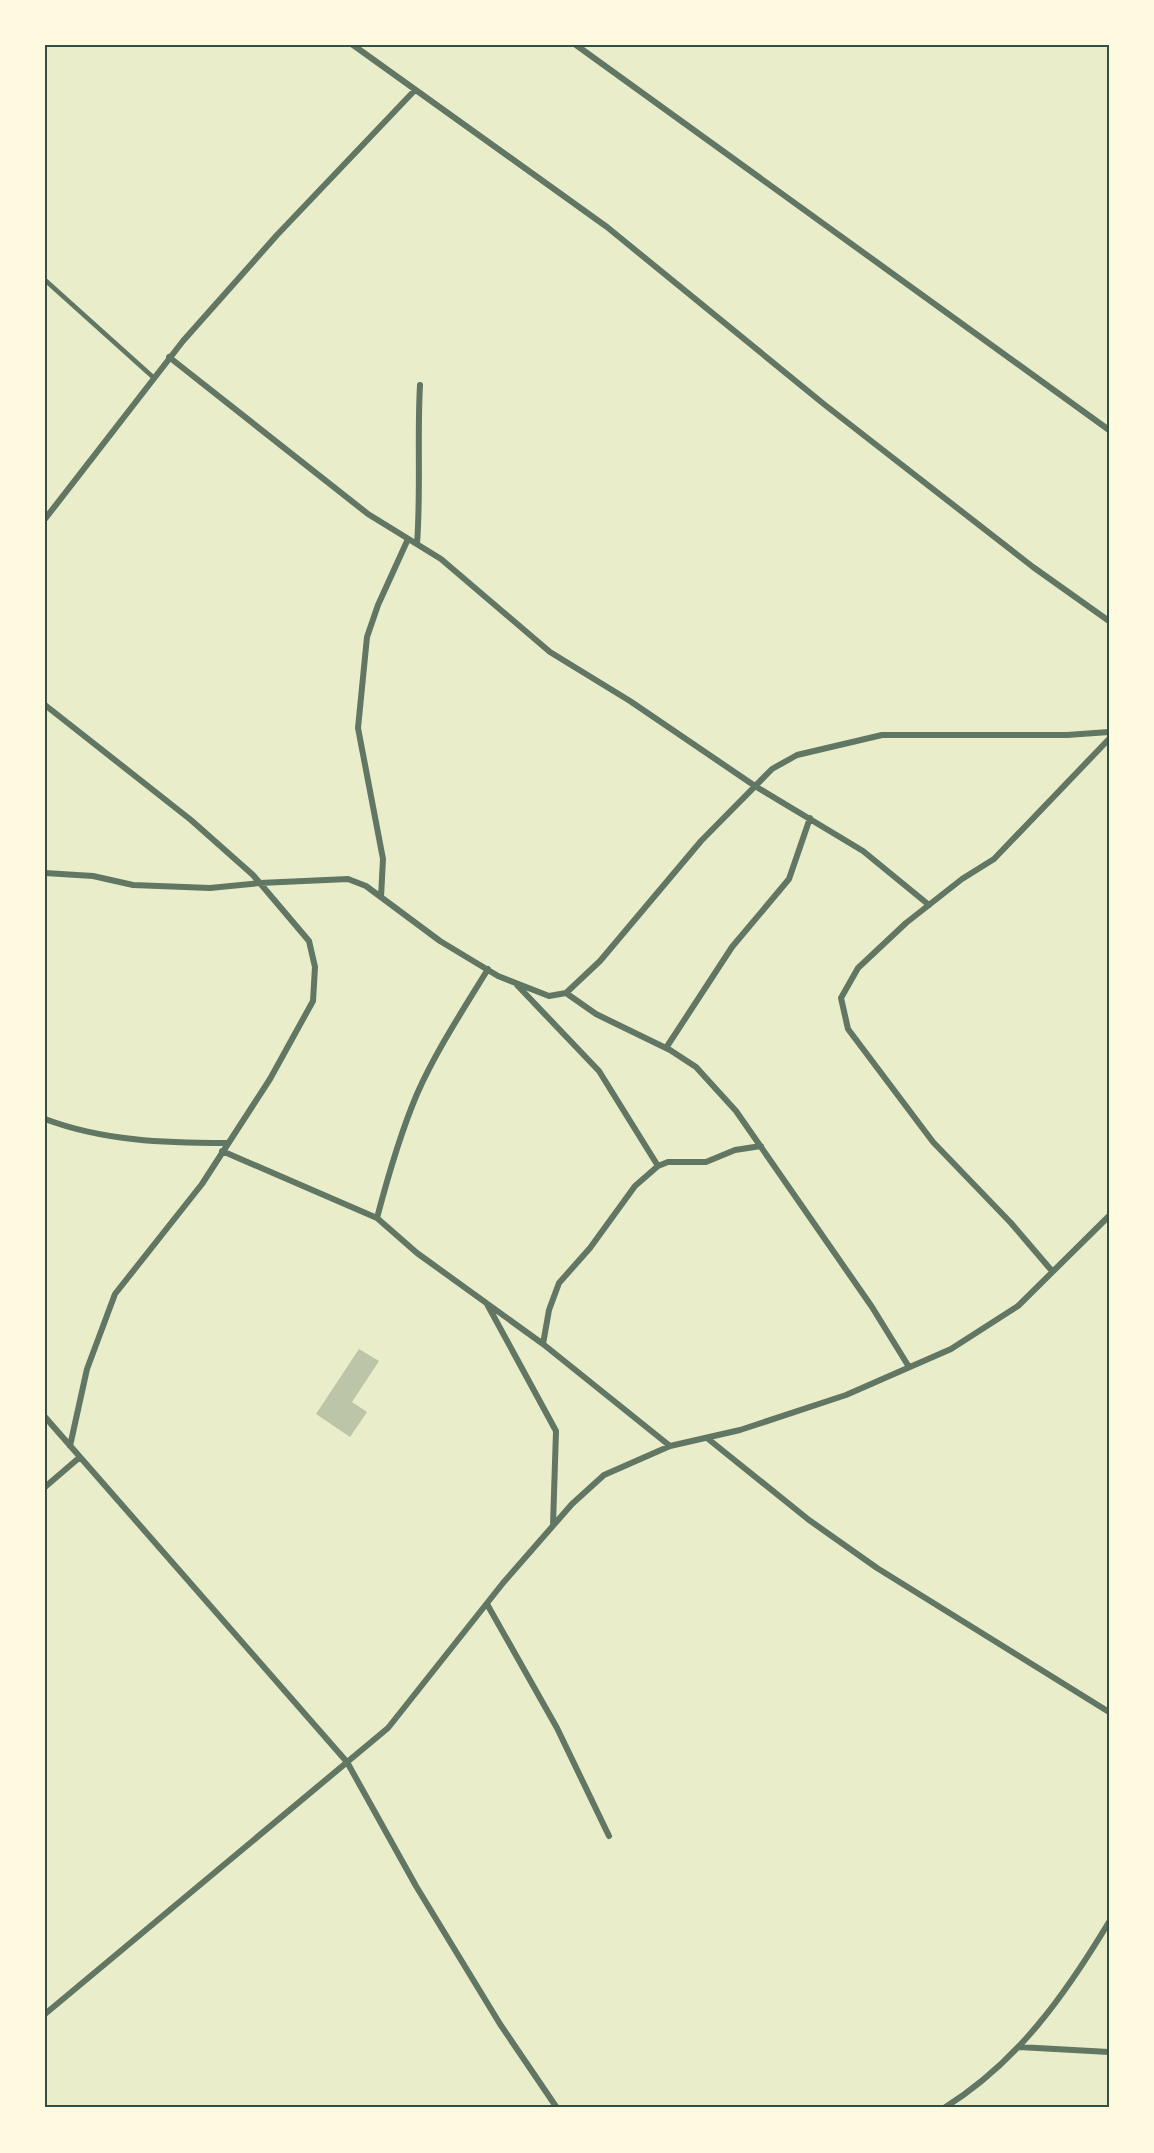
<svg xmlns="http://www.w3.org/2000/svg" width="1154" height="2153" font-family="Manrope,sans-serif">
	<rect width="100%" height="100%" fill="#e9edc9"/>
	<path fill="#bcc5a7" d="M359 1349 379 1361 352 1402 367 1412 350 1437 316 1414Z"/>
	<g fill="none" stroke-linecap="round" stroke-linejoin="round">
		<path stroke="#617663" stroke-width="4.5" d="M45 280 154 378"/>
		<path stroke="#617663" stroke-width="6" d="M353 45 607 227 825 405 1033 567 1109 621
			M576 45 1109 430
			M169 357 368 514 441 559 550 652 630 701 755 786 863 851 929 905
			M45 519 183 341 277 235 415 90
			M417 544C421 491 417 438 420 385
			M45 705 191 820 253 875 309 941 315 967 313 1001 270 1079 202 1184 115 1294 87 1369 70 1446
			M45 873 93 876 133 885 210 888 260 883 348 879 366 886 440 941 498 976 549 996 566 993 600 961 701 841 772 769 797 755 882 735H1067L1109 732
			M381 897 383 859 358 728 367 637 378 605 408 539
			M517 985 599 1071 658 1166
			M566 993 596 1014 670 1050 696 1067 736 1111 872 1307 909 1367
			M666 1048 732 947 789 879 810 818
			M45 1119C103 1141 166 1143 226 1143
			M222 1151 377 1218 417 1253 543 1344 670 1446
			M377 1218C388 1176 400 1134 417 1094 436 1051 463 1010 488 969
			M1052 1271 1011 1223 933 1142 848 1029 841 998 858 968 906 923 962 879 994 859 1109 739
			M487 1304 556 1431 553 1525
			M543 1344 549 1310 559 1283 590 1248 635 1186 658 1166 668 1162H706L735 1150 761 1146
			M45 1417 347 1762 416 1886 500 2024 557 2108
			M707 1438 809 1520 877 1568 1109 1712
			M45 1487 80 1457
			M487 1604 557 1728 609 1836
			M45 2014 388 1728 503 1583 572 1504 604 1475 670 1446 740 1430 846 1395 951 1349 1018 1306 1109 1216
			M1019 2047 1109 2052
			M944 2108C1017 2063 1065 1995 1109 1922"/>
	</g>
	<rect width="1154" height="2153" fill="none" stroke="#fefae0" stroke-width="93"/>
	<rect x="46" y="46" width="1062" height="2060" fill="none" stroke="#344e41" stroke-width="2"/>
</svg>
